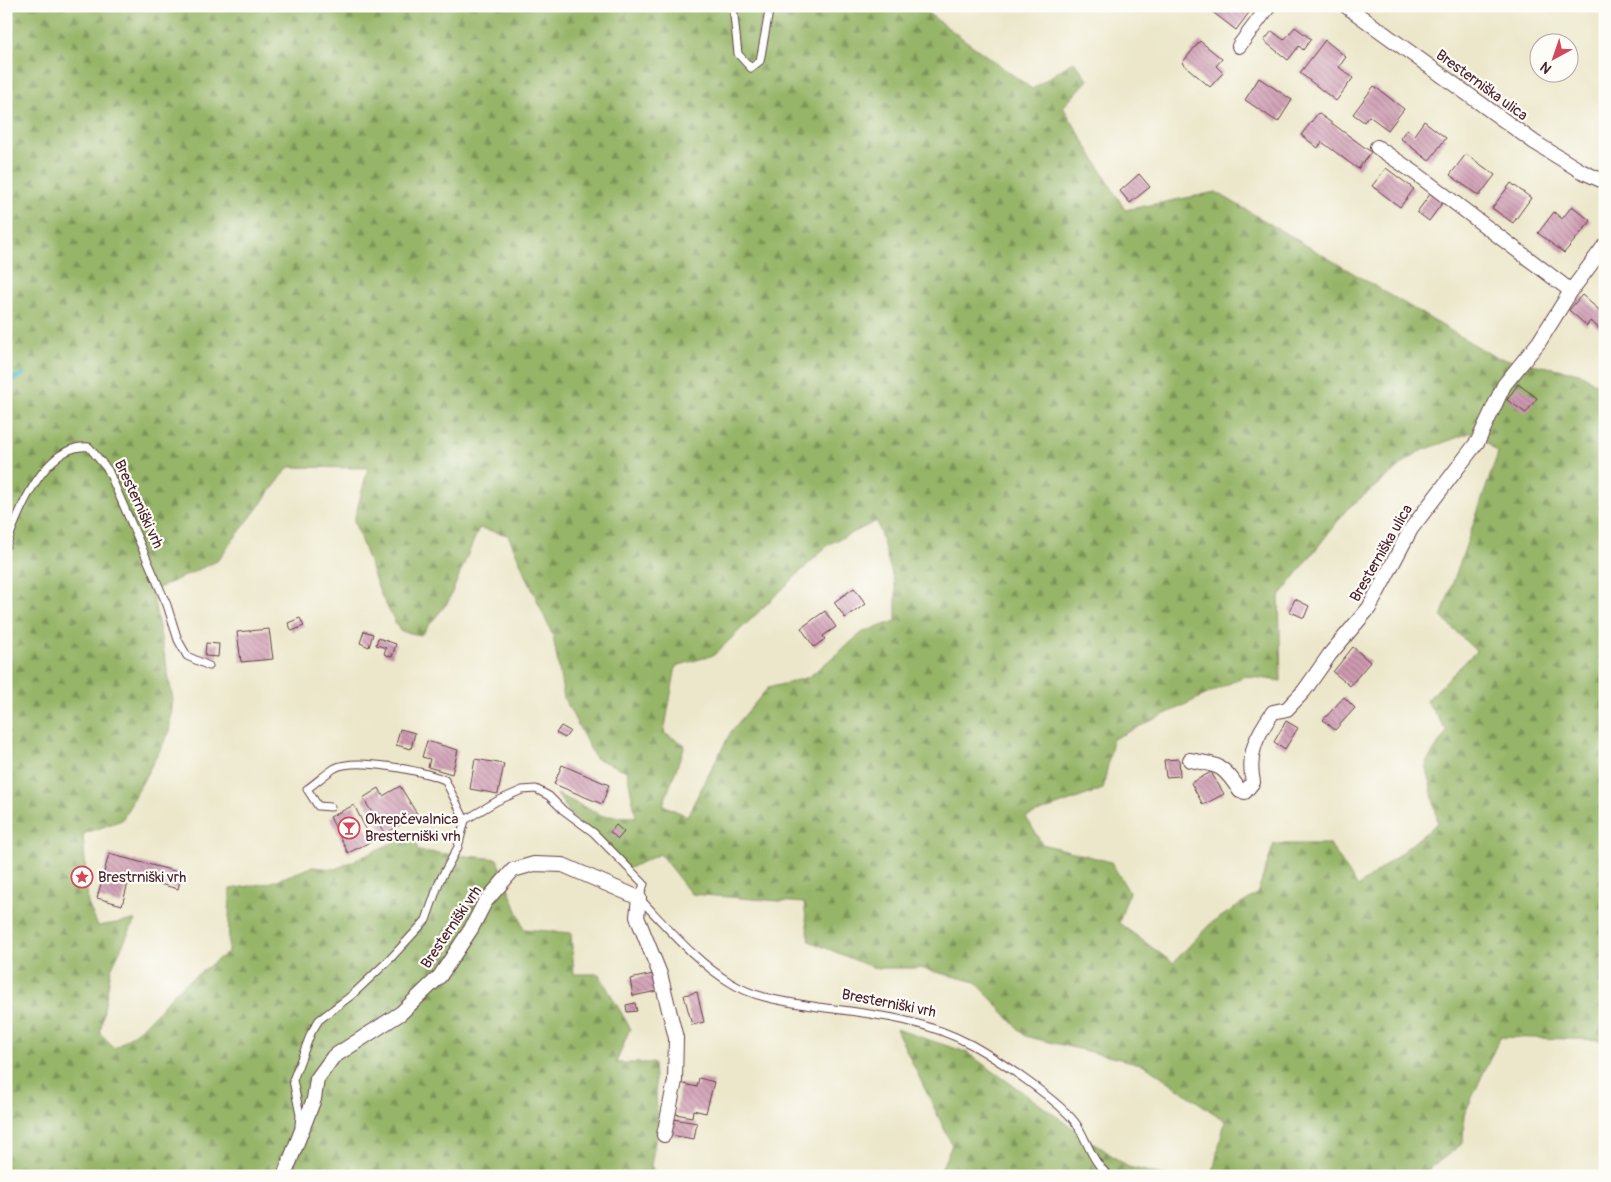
<svg xmlns="http://www.w3.org/2000/svg" width="1611" height="1182" font-family="Pangolin,sans-serif">
	<defs>
		<pattern id="forest-firs" width="22" height="20" patternUnits="userSpaceOnUse" patternTransform="scale(1.25)"><rect width="22" height="20" fill="#96b568"/><path d="M5 1l3.5 6h-7zM16 11l3.5 6h-7z" fill="#7c9356"/></pattern>
		<pattern id="building-back-hatch" width="6" height="6" patternUnits="userSpaceOnUse" patternTransform="scale(1.25)"><rect width="6" height="6" fill="#ce9ab1"/><path d="M-1 5l2 2M0 0l6 6M5-1l2 2" fill="none" stroke="#a97d90"/></pattern>
	</defs>
	<rect width="100%" height="100%" fill="#fdfcf7"/>
	<filter id="ink" filterUnits="userSpaceOnUse"><feTurbulence type="fractalNoise" baseFrequency=".02" numOctaves="2"/><feDisplacementMap in="SourceGraphic" scale="10" xChannelSelector="R" yChannelSelector="G"/><feConvolveMatrix kernelMatrix="1 2 1 2 8 2 1 2 1" color-interpolation-filters="sRGB"/></filter>
	<filter id="wash" filterUnits="userSpaceOnUse"><feTurbulence type="fractalNoise" baseFrequency=".0096" numOctaves="4" result="noise"/><feDisplacementMap in="SourceGraphic" scale="20" xChannelSelector="R" yChannelSelector="G"/><feGaussianBlur stdDeviation="1.12" result="paint"/><feColorMatrix in="noise" values="0 0 0 0 0 0 0 0 0 0 0 0 0 0 0 0 0 1.4 0 .05"/><feComposite in="paint" operator="in"/></filter>
	<g filter="url(#wash)">
		<rect width="100%" height="100%" fill="#ece7ca"/>
		<path fill="url(#forest-firs)" stroke="#706a4a" fill-rule="evenodd" d="M6 6H918L1032 89 1074 61 1088 80 1063 107 1125 210 1216 192 1495 357 1579 373 1605 389V1040L1500 1037 1464 1115 1463 1143 1420 1176H1212L1225 1121 1145 1065 1025 1036 976 982 920 968H874L809 941 804 903 691 894 660 854 627 869 573 818 557 794 603 816 636 817 627 771 595 758 564 698 553 636 508 535 479 528 448 602 421 635 400 631 381 595 354 521 368 468 289 467 217 561 152 591 173 700 169 733 122 820 83 834 88 904 98 926 135 920 111 969 100 1033 115 1048 145 1025 178 989 228 952 230 889 269 883 312 867 336 869 414 833 418 851 497 859 524 929 571 933 574 974H599L630 1028 616 1063H654L658 1125 651 1165 656 1176H6ZM1475 431 1498 453 1441 617 1476 651 1426 701 1447 731 1426 763 1438 823 1358 887 1330 844H1274L1257 894 1210 924 1173 963 1119 923 1129 892 1111 862 1042 844 1026 817 1103 789 1113 739 1245 676 1281 681 1279 597 1347 509 1418 452ZM877 521 896 589V621L863 632 809 677 768 688 732 730 687 816 663 805 685 745 664 733 676 666 714 655 829 544Z
			M896 1029 966 1052 1128 1167 1168 1176H938L952 1145Z"/>
		<g fill="none" stroke-linecap="round" stroke-linejoin="round">
			<path stroke="#3cadb6" stroke-width="5" d="M6 383 23 374"/>
		</g>
		<g id="blocks">
			<path fill="url(#building-back-hatch)" d="M1213 6H1254L1236 30 1210 10Z
				M1295 27 1311 39 1303 50 1299 46 1288 60 1264 41 1272 31 1284 40Z
				M1325 40 1346 57 1339 67 1353 78 1336 101 1300 73Z
				M1200 41 1222 59 1216 66 1223 73 1210 87 1182 63Z
				M1259 78 1292 100 1278 122 1245 100Z
				M1374 86 1404 109 1388 130 1369 116 1364 122 1353 114Z
				M1318 113 1371 152 1358 169 1322 142 1318 148 1301 135Z
				M1424 121 1446 138 1429 161 1400 138 1407 129 1414 135Z
				M1466 154 1495 175 1479 196 1450 175Z
				M1386 168 1414 189 1400 207 1372 186Z
				M1139 174 1150 187 1130 203 1120 191Z
				M1511 183 1531 198 1513 223 1492 208Z
				M1431 193 1443 202 1429 221 1417 212Z
				M1572 206 1591 221 1564 253 1538 233 1554 212 1562 219Z
				M1582 295 1599 310 1602 306 1605 309V333L1590 321 1587 326 1569 310Z
				M1518 384 1537 398 1526 413 1507 400Z
				M854 588 866 604 845 618 834 602Z
				M1295 599 1309 606 1304 618 1289 611Z
				M825 611 836 627 823 636 825 639 814 647 801 628Z
				M300 618 304 626 292 631 288 623Z
				M269 629 273 659 241 662 237 632Z
				M364 631 373 634 369 647 360 643Z
				M378 638 396 644 392 657 384 654 386 648 376 645Z
				M206 643 219 644 218 657 205 656Z
				M1353 647 1370 662 1350 686 1333 672Z
				M1344 697 1355 708 1335 730 1323 720Z
				M1286 721 1298 728 1285 749 1274 742Z
				M561 726 570 731 565 738 556 733Z
				M400 729 415 733 411 749 396 745Z
				M427 741 458 750 452 774 428 767 430 759 422 757Z
				M475 759 504 764 498 794 470 789Z
				M1179 759 1180 776 1166 777 1164 760Z
				M562 765 609 785 602 804 554 784Z
				M1211 772 1224 794 1203 805 1191 783Z
				M400 786 417 814 385 834 363 798 379 788 383 796Z
				M354 805 372 841 348 853 330 817Z
				M616 825 624 832 618 839 610 832Z
				M109 854 182 873 178 889 130 876 122 905 97 898Z
				M653 974 657 991 633 996 630 979Z
				M697 992 704 1022 692 1025 684 995Z
				M635 1003 637 1011 627 1012 626 1005Z
				M699 1078 714 1082 706 1113 693 1110 692 1117 676 1114 680 1083 697 1087Z
				M673 1119 697 1123 694 1139 670 1135Z"/>
		</g>
	</g>
	<g filter="url(#ink)">
		<use href="#blocks" fill-opacity="0" stroke="#623d43" stroke-width="1"/>
		<g fill="none" stroke-linecap="round" stroke-linejoin="round">
			<g stroke="#623d43" stroke-width="9">
				<path id="lane" d="M733 6 738 54 751 68 760 61 770 6
					M6 546C18 512 45 443 89 447L108 470 167 605 178 640 187 656 209 666
					M331 807 318 806 307 789C316 783 325 774 335 768 356 757 423 771 445 780L465 820 497 801 522 790 536 789 549 796 563 810 594 833 644 884 639 898C667 927 696 962 731 983 756 999 789 1002 818 1007 871 1014 925 1019 972 1045 997 1059 1062 1102 1077 1125 1088 1142 1092 1163 1110 1176
					M299 1125 300 1115 293 1080 311 1033 319 1020 352 995 390 959 426 920 440 880 458 847 465 820"/>
			</g>
			<g stroke="#623d43" stroke-width="16">
				<path id="street" d="M1346 6 1534 142 1581 171 1605 182
					M1239 46 1269 6
					M1377 147 1418 175 1571 291
					M1190 760C1220 765 1223 765 1240 791L1245 792 1253 782C1247 753 1257 735 1273 712L1287 709 1304 691 1330 654 1369 608 1411 529 1478 441 1504 385 1539 342 1571 291 1605 245
					M284 1176 314 1099 317 1079 333 1057 401 1013 440 976 471 929 485 902 513 870 534 864 563 865 639 898 637 917 660 974 676 1038 675 1081 664 1135"/>
			</g>
			<use href="#lane" stroke="#fff" stroke-width="7"/>
			<use href="#street" stroke="#fff" stroke-width="14"/>
		</g>
	</g>
	<defs>
		<g id="bar-ring" transform="scale(1.125)"><circle r="9.5" fill="#fdfcf7" stroke="#d1495b" stroke-width="1.5"/><path d="M-6-5H6L.8 .8V4.5H3.5V6h-7V4.5H-.8V.8Z" fill="#d1495b"/></g>
		<g id="sight-ring" transform="scale(1.125)"><circle r="9.5" fill="#fdfcf7" stroke="#d1495b" stroke-width="1.5"/><path d="M0-6L1.8-2.2L6-1.7L2.9 1.2L3.7 5.4L0 3.3L-3.7 5.4L-2.9 1.2L-6-1.7L-1.8-2.2Z" fill="#d1495b"/></g>
	</defs>
	<g fill-rule="evenodd">
		<use href="#bar-ring" x="349" y="828"/>
		<use href="#sight-ring" x="82" y="877"/>
	</g>
	<g text-anchor="middle" stroke-width="4.5" stroke-linejoin="round" paint-order="stroke">
		<g font-size="15" fill="#4a1f2b" stroke="#fdfcf7">
			<text transform="translate(1482 85) rotate(36)" y="5">Bresterniška ulica</text>
			<text transform="translate(139 504) rotate(65)" y="5">Bresterniški vrh</text>
			<text transform="translate(1381 553) rotate(-60)" y="5">Bresterniška ulica</text>
			<text transform="translate(451 927) rotate(-56)" y="5">Bresterniški vrh</text>
			<text transform="translate(889 1003) rotate(11)" y="5">Bresterniški vrh</text>
		</g>
		<g font-size="15" fill="#4a1f2b" stroke="#fdfcf7" text-anchor="start">
			<text x="365" y="824">Okrepčevalnica<tspan x="365" dy="17">Bresterniški vrh</tspan></text>
			<text x="98" y="882">Brestrniški vrh</text>
		</g>
	</g>
	<rect width="1611" height="1182" fill="none" stroke="#fdfcf7" stroke-width="25"/>
	<g transform="translate(1554 58) rotate(220)"><circle r="24" fill="#fdfcf7" stroke="#b5a4a5"/>
	<path d="M0-4L9 19L0 12L-9 19Z" fill="#d1495b"/>
	<text y="-8" font-size="14" font-weight="bold" text-anchor="middle" fill="#4a1f2b">N</text>
	</g>
</svg>
